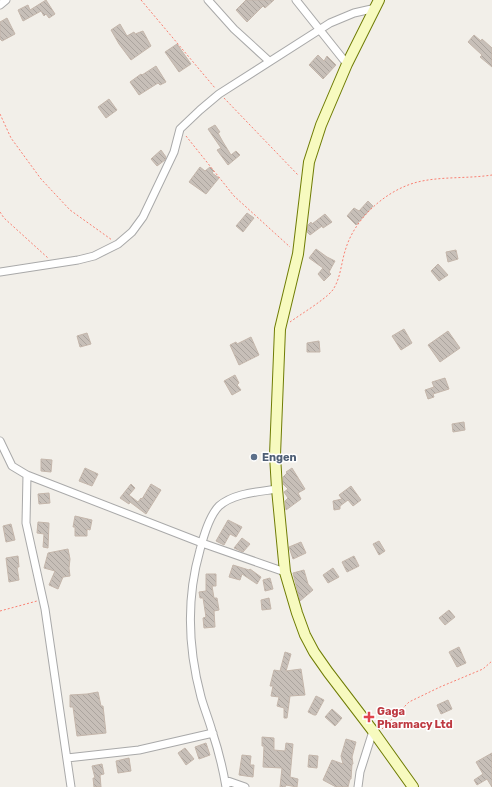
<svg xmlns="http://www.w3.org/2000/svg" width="492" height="787" font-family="Rubik,sans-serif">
	<defs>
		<pattern id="building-back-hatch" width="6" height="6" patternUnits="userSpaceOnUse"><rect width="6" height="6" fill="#c7bfb8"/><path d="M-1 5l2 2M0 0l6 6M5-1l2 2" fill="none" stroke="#aba49e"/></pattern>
	</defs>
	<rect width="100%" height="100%" fill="#f2efe9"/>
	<path fill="url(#building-back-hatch)" stroke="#c4b6ab" d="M46 0 55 14 49 18 46 14 44 16 41 11 23 21 18 10 28 5 30 10Z
		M246 0H274L265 8 263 6 247 22 236 10Z
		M7 18 15 34 2 41 0 39V22Z
		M120 24 127 36 134 32 135 34 143 31 151 46 131 60 119 44 111 30Z
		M474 35 481 41 482 39 492 48V67L480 57 482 55 468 42Z
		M177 44 191 64 179 72 165 52Z
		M318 55 324 61 327 56 336 65 323 79 309 65Z
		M156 66 166 82 160 85 158 83 139 95 130 82 141 74 142 75Z
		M109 99 117 110 106 118 98 107Z
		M215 125 220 132 218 133 223 142 231 155 236 151 240 155 228 165 217 150 221 148 208 129Z
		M161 150 166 157 165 160 157 166 151 159Z
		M200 167 205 171 210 167 214 171 212 173 219 178 206 194 189 182Z
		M368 201 373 206 356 225 347 216 354 208 359 211Z
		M247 213 254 218 243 232 236 226Z
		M325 214 332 222 323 228 322 226 310 235 307 232 308 225 311 222 312 224Z
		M316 249 327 257 335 261 329 272 331 274 324 281 318 274 323 268 309 258Z
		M456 250 458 259 448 262 446 252Z
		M438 264 448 275 439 281 431 271Z
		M404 329 412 343 401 350 392 336Z
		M448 331 460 348 440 362 428 345Z
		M87 333 91 344 80 347 77 336Z
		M251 337 259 355 239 365 230 345 236 342 237 344Z
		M319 341 320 352H307V343Z
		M235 375 239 383 237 385 241 390 232 395 224 381Z
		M445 378 449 389 433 394 434 397 428 399 425 390 434 387 432 382Z
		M464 422 465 430 453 432 452 424Z
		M41 459 52 460 51 472 41 471Z
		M85 468 98 474 92 486 79 481Z
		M292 468 305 489 298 493 301 499 286 510 285 501 288 498 284 492 288 489 283 484V477L287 473 286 472Z
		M131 484 135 488 129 495 138 502 141 498 142 499 151 484 161 490 146 514 130 502 129 504 120 498Z
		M351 486 361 500 353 506 348 500 340 506V509L334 510 333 501 342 499 339 495Z
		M49 493 50 503 39 504 38 494Z
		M75 516 92 520 90 530 87 529V536H75V527H73Z
		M228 520 242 527 236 537 230 534 224 545 216 541Z
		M38 522 49 523 48 548 43 547 44 534 37 533Z
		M11 524 15 540 6 542 3 526Z
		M242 538 250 544 243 552 234 548Z
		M379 541 385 551 379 555 373 544Z
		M301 542 306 553 293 559 289 547Z
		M68 549 70 559 69 568 70 576 63 577 58 589 49 585 55 571 44 568 48 553Z
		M18 556 19 567H17L19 580 9 582 6 558Z
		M354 556 359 566 347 572 342 562Z
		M233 565 249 570 250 569 261 577 257 584 242 574 240 580 229 577Z
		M333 568 339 577 328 583 323 575Z
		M304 570 308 584 313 590 300 601 293 573Z
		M206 574H216V586H212L214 598H217L219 610 214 611 215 627 204 628 203 618 206 617 203 598H200L199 592 206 591Z
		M270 578 273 589 265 591 263 580Z
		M269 598 271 609 262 610 261 600Z
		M449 610 455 617 445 625 439 618Z
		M459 647 466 663 457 667 449 652Z
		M285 652 291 654 286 671 301 669 305 695 290 696 287 718H284V708L277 706 279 697 271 696 273 686H270L274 670 280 671Z
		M98 692 101 706H103L106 733 77 736 73 707H70V695L87 694Z
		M316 696 324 700 316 715H314L308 712Z
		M448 700 452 709 441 714 437 705Z
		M332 709 342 718 335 726 325 717Z
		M262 737 274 738V750L285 751 286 743 293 744 290 777 298 779 297 787 286 785 285 787H280L282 768 263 767 264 746H262Z
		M346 739 356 742 352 757 353 764H352L351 779H350L348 787H336L323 780 332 760 343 764 341 756Z
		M206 743 210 755 199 759 195 747Z
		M185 748 194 759 186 765 178 753Z
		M492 753V787L487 779 477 785 474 780 483 774 476 762Z
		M242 755 251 756 250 765H254L253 777 239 775Z
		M309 755 318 756 317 768 308 767Z
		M129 758 131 771 118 773 116 761Z
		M102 764 104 774 100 775 101 787H94L93 778H95L92 766Z"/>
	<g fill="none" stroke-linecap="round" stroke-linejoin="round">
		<g stroke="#a9a9a9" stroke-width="9">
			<path id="minor" d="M208 0 234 29 269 61
				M296 0 347 64
				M0 5 6 0
				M0 272 78 260 94 256 118 244 132 232 143 217 174 152 180 129 200 110 219 94 330 23 354 13 376 8
				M0 441 12 466 27 475 202 543 285 572
				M27 475 26 523 45 609 71 787
				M67 758 139 750 213 733
				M225 780 245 787
				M226 787C223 769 218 749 212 731 209 720 204 708 201 697 188 648 186 599 200 550 203 538 210 515 219 506 234 493 258 492 277 489
				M358 787 360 772 373 731"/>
		</g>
		<g stroke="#707d05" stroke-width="12">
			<path id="secondary" d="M379 0 347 64 321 125 309 162 298 254 280 329 275 455 277 489 285 572 297 613 305 635 314 652 328 672 373 731 413 787"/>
		</g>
		<path stroke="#fa8072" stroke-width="1" stroke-dasharray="2 2" stroke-linecap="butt" d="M141 0 215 88
			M224 98 298 175
			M0 114 11 138 41 179 70 210 112 240
			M186 136 234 196 290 247
			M0 212 4 218 48 258
			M290 322C301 314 323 301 332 291 341 279 341 262 346 248 355 219 384 192 414 183 438 176 466 179 492 175
			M0 611 37 601
			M382 729 409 702 440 687 483 669 492 661"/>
		<use href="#minor" stroke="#fff" stroke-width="7"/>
		<use href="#secondary" stroke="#f7fabf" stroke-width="10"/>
	</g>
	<circle fill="#5c6f8a" stroke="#fff" stroke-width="1.5" cx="254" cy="457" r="4"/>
	<path fill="#e0444e" stroke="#fff" stroke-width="1.5" d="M367 711h4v4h4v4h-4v4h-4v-4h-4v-4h4z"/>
	<g text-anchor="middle" stroke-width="3" stroke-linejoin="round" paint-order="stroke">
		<g font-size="11" font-weight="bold" fill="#4e5e75" stroke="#fff" text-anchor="start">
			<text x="262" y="461">Engen</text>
		</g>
		<g font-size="11" font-weight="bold" fill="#be3a42" stroke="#fff" text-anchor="start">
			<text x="377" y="715">Gaga<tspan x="377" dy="13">Pharmacy Ltd</tspan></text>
		</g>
	</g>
</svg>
